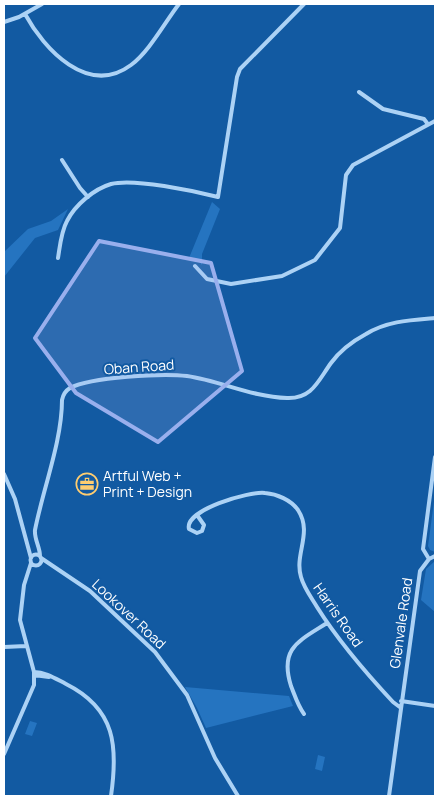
<svg xmlns="http://www.w3.org/2000/svg" width="439" height="800" font-family="Manrope,sans-serif">
	<rect width="100%" height="100%" fill="#125aa2"/>
	<path fill="#2574c0" d="M212 202 220 209 202 254V265L198 260 189 258Z
		M68 209 58 230 35 238 4 277V252L28 229 51 221Z
		M435 494V552L430 550 428 546Z
		M435 561V612L421 600 426 569Z
		M185 687 289 696 293 706 206 728 197 708Z
		M30 721 37 723 32 736 25 734Z
		M318 755 325 757 322 771 315 769Z"/>
	<g fill="none" stroke-linecap="round" stroke-linejoin="round">
		<path stroke="#acd2f5" stroke-width="4" d="M25 14C44 49 88 97 131 65 149 52 165 22 179 4
			M4 22 19 17 42 4
			M359 92 383 109 424 119 427 123
			M62 160 80 188 88 197
			M58 258C60 246 61 232 67 221 75 205 94 189 111 184 134 178 194 191 218 197L237 77 240 69 304 4
			M195 266 207 279 231 284 282 276 315 260 340 228 346 175 353 165 435 121
			M4 474 15 499 31 558
			M197 515 204 525 202 531 197 533 189 529C184 510 249 491 265 493 277 494 291 500 298 510 313 533 294 554 301 577 304 588 311 597 317 607 339 642 365 672 393 702L401 708
			M30.5 560a5.5 5.5 0 1 1 11 0a5.5 5.5 0 1 1-11 0Z
			M40 556C40 547 34 539 35 530 43 489 62 441 62 400 63 395 65 391 70 388 91 377 163 373 187 376 221 381 252 397 287 398 312 399 318 381 331 363 339 352 353 341 366 334 387 321 411 320 435 318
			M41 558 90 591 155 652 187 695 215 758 238 796
			M429 559 423 549 435 457
			M4 647 26 646
			M34 672C46 672 56 679 66 684 116 709 118 747 111 796
			M34 675 49 677
			M401 701 435 706
			M304 714C298 706 295 696 291 686 279 648 299 641 327 623
			M4 754 34 685V672L20 620 24 585 31 563
			M389 796 420 571 429 559 435 556"/>
	</g>
	<path fill="#99afed" fill-opacity="0.2" stroke="#99afed" stroke-width="4" stroke-linejoin="round" d="M99 241 211 263 242 371 158 442 76 393 35 338Z"/>
	<defs>
		<g id="office-ring" transform="scale(1.125)"><circle r="9.5" fill="#125aa2" stroke="#ffcd70" stroke-width="1.5"/><path d="M-6-3h4V-5.5h4V-3h4V5H-6ZM-1-4.5V-3h2v-1.5ZM-6 0V1H6V0Z" fill="#ffcd70"/></g>
	</defs>
	<g fill-rule="evenodd">
		<use href="#office-ring" x="87" y="484"/>
	</g>
	<g text-anchor="middle" stroke-width="4" stroke-linejoin="round" paint-order="stroke">
		<g font-size="14" fill="#fff" stroke="#125aa2">
			<text transform="translate(139 367) rotate(-4)" y="5">Oban Road</text>
			<text transform="translate(129 614) rotate(43)" y="5">Lookover Road</text>
			<text transform="translate(338 615) rotate(55)" y="5">Harris Road</text>
			<text transform="translate(401 623) rotate(-82)" y="5">Glenvale Road</text>
		</g>
		<g font-size="14" fill="#fff" stroke="#125aa2" text-anchor="start">
			<text x="103" y="481">Artful Web +<tspan x="103" dy="16">Print + Design</tspan></text>
		</g>
	</g>
	<rect width="439" height="800" fill="none" stroke="#ffffff" stroke-width="10"/>
</svg>
